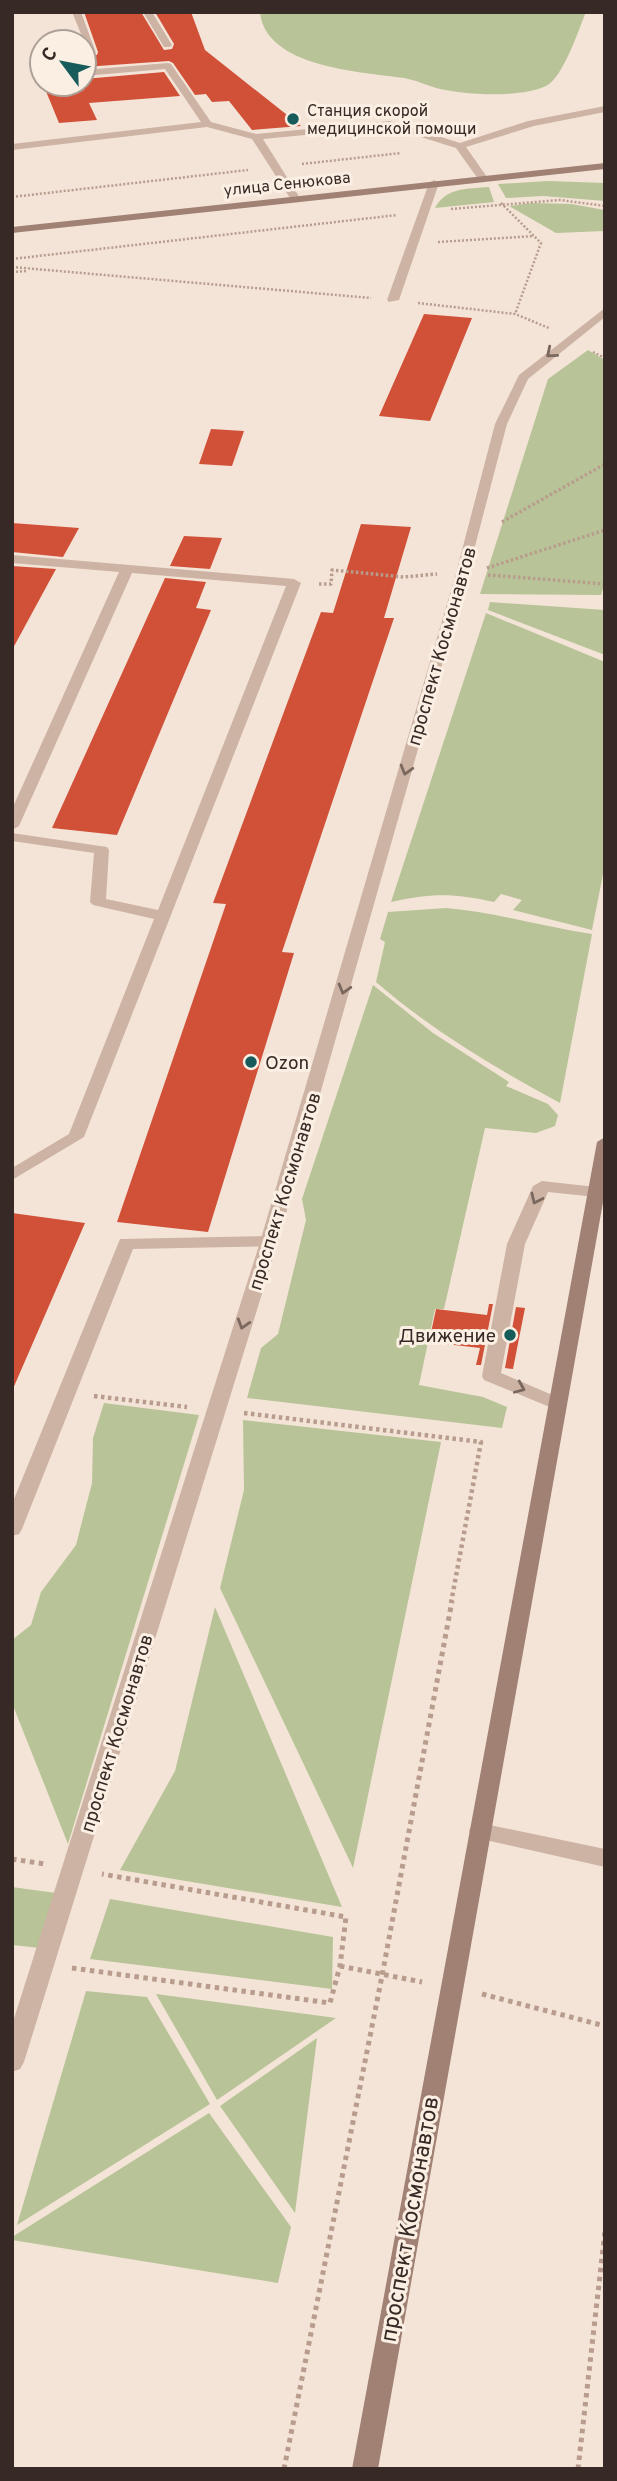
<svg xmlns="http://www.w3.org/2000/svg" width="617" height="2481" font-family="Overpass,sans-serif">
	<rect width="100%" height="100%" fill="#f4e4d8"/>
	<path fill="#b8c497" d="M260 12H586C578 31 563 78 546 86 520 98 467 95 440 89 428 86 416 80 404 78 363 72 265 68 260 12Z
		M548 181 605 183V201L543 196 506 198 498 184Z
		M489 187 494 202 435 208C446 187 467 189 489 187Z
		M532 203 571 204 605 210V231L556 233 509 206Z
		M588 350 605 360V582L601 595 480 594 548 379Z
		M490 602 605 610V655L488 610Z
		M486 613 605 662V864L592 930 513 910 522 900 501 894 494 902C454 893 431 893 391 902Z
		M446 908C495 912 543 927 592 934L560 1103C497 1069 431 1030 376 982L385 942 380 939 388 912Z
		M373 985 433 1033 509 1082 506 1086 548 1104 558 1115 555 1126 536 1133 485 1128 444 1309H435L419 1385 483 1397 507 1407 502 1428 247 1398 261 1348 278 1334 306 1220 302 1199Z
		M104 1403 199 1415 68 1844 12 1703V1640L31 1625 41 1592 76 1545 92 1483 93 1438Z
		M243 1420 441 1442 353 1868 220 1588 244 1490Z
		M215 1607 342 1907 120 1870 175 1771Z
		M12 1887 56 1893 40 1948 12 1945Z
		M110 1899 333 1937 332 1989 90 1959Z
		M86 1991 147 1997 210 2104 17 2225Z
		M156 1994 336 2018 217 2100Z
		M317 2038 295 2213 220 2106Z
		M209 2113 291 2227 278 2283 12 2240V2237Z"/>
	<path fill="#d15138" d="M84 12H141L164 50 172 49 174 44 155 12H191L205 50 301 126 252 130 229 101 212 102 206 94 195 95 173 63 169 61 84 67V48L87 54 97 55 98 52Z
		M164 72 180 96 89 103 97 120 59 123 43 84H81L84 91V79Z
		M424 314 472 318 430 421 379 416Z
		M211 429 244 431 232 466 199 464Z
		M12 523 79 528 63 557 12 552Z
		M361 524 411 527 384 618H394L282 952 294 953 208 1232 117 1222 226 904 213 903 321 612 333 613Z
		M184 536 222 538 210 569 170 566Z
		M12 566 56 569 12 650Z
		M165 578 206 582 196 608 211 610 117 835 52 828Z
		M12 1213 85 1223 12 1391Z
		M489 1304H493L481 1365H476L480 1348 429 1342 436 1309 487 1315Z
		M516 1307 525 1308 513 1369 505 1368Z"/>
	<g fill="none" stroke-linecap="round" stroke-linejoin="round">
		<path stroke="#b89c8d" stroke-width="2.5" stroke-dasharray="2 2" stroke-linecap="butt" d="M302 164 401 153
			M12 197 248 170
			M501 203 541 243 515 314
			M451 209 560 200 605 206
			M438 242 534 236
			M12 259 397 215
			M12 267 371 298
			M12 272 28 271
			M418 303 515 314 549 328
			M593 352 605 358"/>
		<path stroke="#b89c8d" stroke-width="3.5" stroke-dasharray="2.5 2.5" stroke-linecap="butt" d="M502 522 605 464
			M487 568 605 530
			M488 575 605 584
			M319 584H331L332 570 404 577 437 574"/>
		<path stroke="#b89c8d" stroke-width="4.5" stroke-dasharray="3.5 3.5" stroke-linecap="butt" d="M94 1396 187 1407
			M244 1413 481 1442 451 1603"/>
		<path stroke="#b89c8d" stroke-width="5" stroke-dasharray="4.5 4.5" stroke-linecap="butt" d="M12 1859 45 1864
			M340 1966 422 1982
			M72 1968 330 2003 340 1966 346 1917 102 1874
			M482 1994 605 2026
			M284 2469 382 1976 452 1601
			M578 2469 605 2231"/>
		<path fill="#cdb3a3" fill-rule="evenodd" d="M72 12H81L96 53 88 51Z
			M143 12H152L172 45 170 47H164Z
			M168 63 171 64 211 122 256 134 390 121 460 143 528 121 605 106V112L534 126 466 147 487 177 482 180 478 179 456 148 389 127 263 139 300 198 295 201 290 198 252 139 207 127 12 150V144L201 122 165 69 84 76V70Z
			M42 73V79H36V75Z
			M434 180 439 183 399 300 389 302 387 300 429 183Z
			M12 555 294 579 301 583 84 1137 12 1180V1168L69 1134 154 919 93 905 90 902 94 853 12 841V833L107 847 109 850 106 899 158 910 286 586 132 573 19 826 12 830V809L119 572 12 563Z
			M542 1181 596 1187 605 1192 596 1197 548 1192 525 1244 501 1373 564 1400 566 1404 564 1408 557 1410 484 1380 482 1376 507 1244 533 1186Z
			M269 1236 275 1238 278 1242 275 1246 133 1249 22 1529 19 1534 12 1536V1504L120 1239Z
			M480 1823 605 1849V1867L472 1837 469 1831 472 1825Z"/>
		<path fill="#cdb3a3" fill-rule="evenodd" d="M605 308V317L528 379 507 424 468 573 278 1242 24 2062 20 2069 12 2072V2025L260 1242 456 573 495 424 519 375Z"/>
		<path fill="#a08174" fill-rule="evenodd" d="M605 163V169L12 233V227Z
			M605 1137V1191L378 2469H352L597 1142Z"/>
	</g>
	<defs><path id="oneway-chevron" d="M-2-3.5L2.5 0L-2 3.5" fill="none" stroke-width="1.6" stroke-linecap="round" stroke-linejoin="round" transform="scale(1.75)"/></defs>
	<g stroke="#7a685e">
		<use href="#oneway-chevron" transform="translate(551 353) rotate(140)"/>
		<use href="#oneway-chevron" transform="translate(406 770) rotate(106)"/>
		<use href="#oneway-chevron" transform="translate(344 989) rotate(106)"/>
		<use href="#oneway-chevron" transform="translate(536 1199) rotate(115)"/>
		<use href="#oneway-chevron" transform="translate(243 1324) rotate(107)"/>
		<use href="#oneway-chevron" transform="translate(520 1388) rotate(23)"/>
	</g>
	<g fill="#175c5b" stroke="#fbefe4" stroke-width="2.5">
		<circle cx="293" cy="119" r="7"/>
		<circle cx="251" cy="1062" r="7"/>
		<circle cx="510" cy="1335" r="7"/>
	</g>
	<g text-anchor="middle" stroke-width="6" stroke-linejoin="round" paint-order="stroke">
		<g font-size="16" fill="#372a26" stroke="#fbefe4" text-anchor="start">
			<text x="307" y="116">Станция скорой<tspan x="307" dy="18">медицинской помощи</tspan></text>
		</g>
		<g font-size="16" fill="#372a26" stroke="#fbefe4">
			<text transform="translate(287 183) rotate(-6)" y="6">улица Сенюкова</text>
		</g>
		<g font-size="19" fill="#372a26" stroke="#fbefe4">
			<text transform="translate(441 646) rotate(-74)" y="7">проспект Космонавтов</text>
			<text transform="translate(284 1191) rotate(-73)" y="7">проспект Космонавтов</text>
			<text transform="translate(116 1733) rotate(-73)" y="7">проспект Космонавтов</text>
		</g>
		<g font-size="19" fill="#372a26" stroke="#fbefe4" text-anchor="start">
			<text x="265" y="1069">Ozon</text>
			<text x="496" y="1342" text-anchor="end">Движение</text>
		</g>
		<g font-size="23" fill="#372a26" stroke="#fbefe4">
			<text transform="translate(409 2219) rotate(-80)" y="8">проспект Космонавтов</text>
		</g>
	</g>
	<rect width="617" height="2481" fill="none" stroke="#372a26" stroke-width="28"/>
	<g transform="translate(63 63) rotate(302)"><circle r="33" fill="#fbefe4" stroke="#ada098" stroke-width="2"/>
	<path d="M0-5L12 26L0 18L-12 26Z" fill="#175c5b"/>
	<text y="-10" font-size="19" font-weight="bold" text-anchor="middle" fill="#372a26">С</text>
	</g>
</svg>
